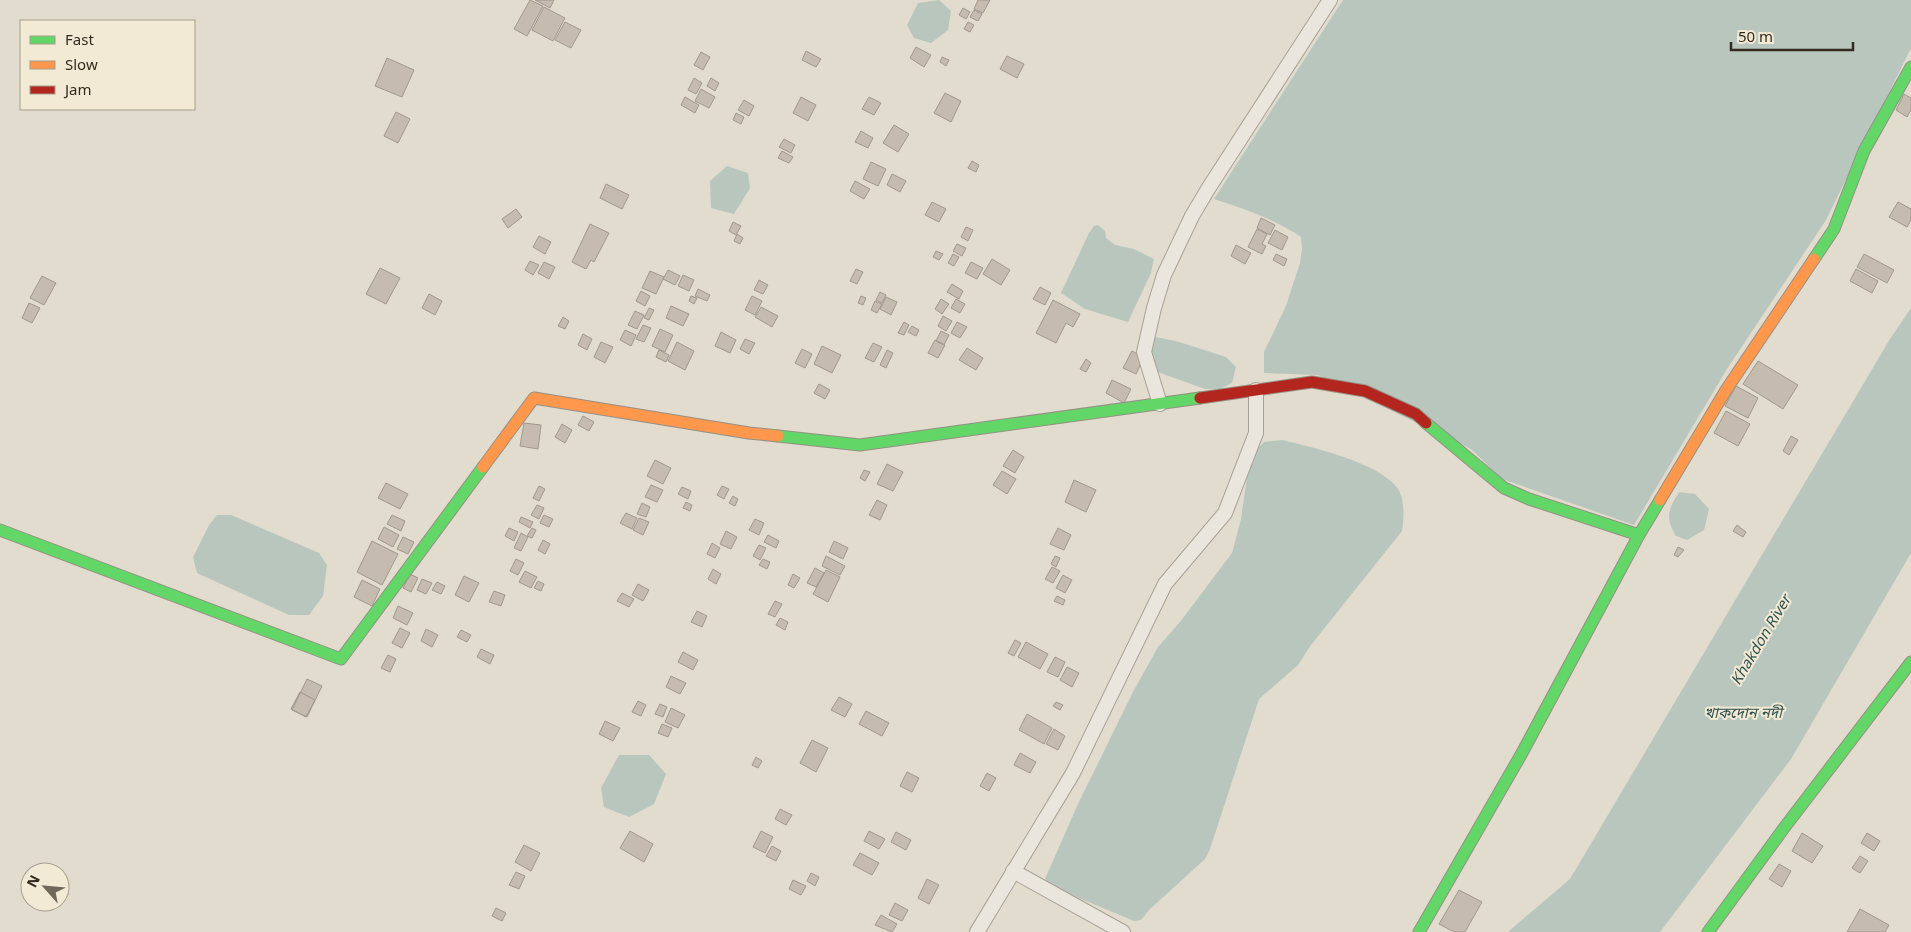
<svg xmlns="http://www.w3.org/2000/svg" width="1911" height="932" font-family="Georgia,'Noto Sans Bengali',serif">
	<rect width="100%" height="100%" fill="#e1dccd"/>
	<path fill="#b8c6be" d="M939 0 951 11 948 30 931 43 914 38 907 25 918 3Z
		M1343 0H1911V48L1826 220 1727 369 1634 525 1502 479 1471 449 1318 375 1264 373V352L1286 306 1300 263 1302 249 1301 237C1274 219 1245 209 1214 199Z
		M727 166 748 173 750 188 734 214 711 208 710 181Z
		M1098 225 1105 231 1106 238 1115 245 1134 249 1154 259 1151 273 1128 322 1085 309 1061 293 1089 233 1094 226Z
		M1911 308V553L1791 759 1660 932H1508L1570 879 1890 339Z
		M1155 337 1176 341 1226 357 1236 367 1232 383 1220 389H1205L1155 371 1149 347Z
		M1282 440C1312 447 1381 463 1398 489 1405 500 1404 518 1402 531L1311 645 1298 665 1259 699 1210 849 1205 859 1149 910 1141 920 1134 921 1067 893 1051 886 1045 879 1078 804 1133 692 1158 647 1180 622 1232 553 1241 519 1250 457 1264 442Z
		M1679 492 1695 494 1709 509 1704 530 1687 540 1676 536C1665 517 1668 510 1679 492Z
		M217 515H231L319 553 327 565 323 596 309 615H289L197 573 193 557 209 525Z
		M619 755H649L666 774 654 804 629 817 604 807 601 788Z"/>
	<path fill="#c5bbae" stroke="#a1988d" d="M530 0 543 6 527 36 514 29Z
		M535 0H554L550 8Z
		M978 0H990L983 13 974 9Z
		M544 7 565 18 553 41 532 30Z
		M963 8 970 12 966 19 959 15Z
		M974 10 982 14 978 21 970 17Z
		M565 22 581 30 571 48 555 40Z
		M968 22 974 25 970 32 964 29Z
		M916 47 931 55 924 67 910 58Z
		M806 51 821 59 816 67 802 60Z
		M701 52 710 57 703 70 694 65Z
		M1007 56 1024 64 1017 78 1000 69Z
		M942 57 949 60 946 66 940 62Z
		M387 58 414 70 402 97 375 86Z
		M694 78 702 83 696 94 688 90Z
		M711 78 719 83 715 91 707 86Z
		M701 89 715 97 709 108 695 101Z
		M945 93 961 101 951 122 934 113Z
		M1904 94 1911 98V110L1907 117 1896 110Z
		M685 97 699 105 695 113 681 105Z
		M801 97 816 105 808 121 793 113Z
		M869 97 881 103 874 115 862 109Z
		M744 100 754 106 749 116 738 110Z
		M396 112 410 119 398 143 384 136Z
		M736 113 744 117 741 124 733 120Z
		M894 125 909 134 898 152 883 143Z
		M861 131 873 138 868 148 855 142Z
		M784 139 795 145 791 153 779 147Z
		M782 151 793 157 789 163 778 158Z
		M972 161 979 165 976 172 968 168Z
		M871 162 886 169 878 186 863 179Z
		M892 174 906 181 900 192 887 185Z
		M855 181 870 189 864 199 850 191Z
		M606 184 629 195 622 209 600 198Z
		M932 202 946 209 939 222 925 215Z
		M1898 202 1911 209V220L1907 227 1889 217Z
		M516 209 522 217 508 228 502 219Z
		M1261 218 1275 225 1270 235 1257 228Z
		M733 222 741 226 736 235 729 231Z
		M590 224 609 233 594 262 591 260 586 269 572 262Z
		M966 227 973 230 968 241 961 237Z
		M1257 229 1267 234 1262 244 1266 246 1262 254 1248 247Z
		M1275 230 1288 237 1282 250 1268 243Z
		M737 234 743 238 740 244 734 241Z
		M539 236 551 242 545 254 533 247Z
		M957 244 966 248 962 256 953 251Z
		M1236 245 1251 253 1245 264 1231 256Z
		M936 251 943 254 939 260 933 257Z
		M953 254 959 257 954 266 948 263Z
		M1276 254 1287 259 1284 266 1273 260Z
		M1864 254 1894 270 1887 283 1857 267Z
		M992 259 1010 270 1001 285 983 274Z
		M530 261 539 265 533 275 525 270Z
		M544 262 555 267 549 279 538 273Z
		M971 262 983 268 977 279 965 273Z
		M380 268 400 278 386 304 366 294Z
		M856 269 863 272 857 284 850 281Z
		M1856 269 1878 281 1872 293 1850 281Z
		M668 270 680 276 675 285 663 279Z
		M650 271 664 277 656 294 642 288Z
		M683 275 694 280 689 291 678 286Z
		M42 276 56 283 44 305 30 298Z
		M759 280 768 285 763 294 754 290Z
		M952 284 963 291 959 299 947 292Z
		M1040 287 1051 293 1045 305 1033 299Z
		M698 289 710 295 707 301 695 296Z
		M641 291 650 296 645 306 636 301Z
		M880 292 886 295 882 303 876 300Z
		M429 294 442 301 435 315 422 308Z
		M691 296 697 298 694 304 689 301Z
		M752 296 762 301 755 315 745 310Z
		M861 296 866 298 863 305 858 303Z
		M886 297 897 302 891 315 880 309Z
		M941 299 949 304 942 314 935 309Z
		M956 299 965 304 960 313 951 308Z
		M1053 300 1080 314 1073 327 1066 323 1056 343 1036 333Z
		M875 301 882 304 877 313 871 310Z
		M29 303 40 308 32 323 22 318Z
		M671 306 689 314 683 326 666 318Z
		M761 307 778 316 772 327 755 317Z
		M649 308 654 310 649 320 644 318Z
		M635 311 644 315 637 329 628 325Z
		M943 316 952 321 946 331 938 326Z
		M563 317 569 321 565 329 558 326Z
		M904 322 909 325 904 335 898 333Z
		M957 322 967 327 960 338 951 333Z
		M643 325 651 328 644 342 636 339Z
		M912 326 919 330 916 336 908 332Z
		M660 329 673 335 665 352 652 346Z
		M625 330 636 335 631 346 620 340Z
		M941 331 949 335 944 345 936 341Z
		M721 332 736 340 730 353 715 346Z
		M583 334 592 339 587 350 578 345Z
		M745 339 755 343 749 354 740 349Z
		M935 340 945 345 938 358 928 353Z
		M601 342 613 347 605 363 594 357Z
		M677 342 694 351 685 370 668 361Z
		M873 343 882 347 874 362 865 358Z
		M822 346 841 355 832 373 814 364Z
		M967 348 983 358 976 370 959 360Z
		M802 349 812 354 805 368 795 363Z
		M659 350 669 355 666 362 656 357Z
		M887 350 893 353 886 368 880 365Z
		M1132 351 1144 357 1136 374 1123 368Z
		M1086 359 1091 363 1086 372 1080 369Z
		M1758 361 1798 385 1783 409 1743 384Z
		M1112 380 1131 389 1124 403 1106 393Z
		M819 384 830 390 825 399 814 393Z
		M1736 386 1758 398 1748 418 1725 406Z
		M1726 411 1750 424 1738 446 1714 433Z
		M583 416 594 422 589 431 578 425Z
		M524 423 541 425 538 449 520 446Z
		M562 424 572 430 565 443 555 437Z
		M1791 436 1798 440 1789 455 1783 451Z
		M1013 450 1024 457 1015 473 1003 466Z
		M655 460 671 468 663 484 647 476Z
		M887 464 903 472 893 491 877 484Z
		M864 470 870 472 865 481 860 478Z
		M1002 471 1016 479 1007 494 993 485Z
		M1074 480 1096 490 1086 512 1065 502Z
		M386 483 408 494 400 509 378 498Z
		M651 485 663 490 657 502 645 497Z
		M539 486 545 489 539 501 533 498Z
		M722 486 729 489 724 499 717 495Z
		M682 487 691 491 688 499 678 494Z
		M733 496 738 499 735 506 729 503Z
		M877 500 887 505 880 520 869 515Z
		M686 502 692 505 690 511 683 508Z
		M642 503 650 507 646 517 637 514Z
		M537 505 544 508 539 519 531 515Z
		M626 513 637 518 632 529 620 523Z
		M392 515 405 521 401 531 387 524Z
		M544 515 553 519 549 527 540 523Z
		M521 517 533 522 530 528 519 522Z
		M639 518 649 522 643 535 633 530Z
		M755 519 764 523 759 535 749 530Z
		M1737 525 1746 532 1743 537 1733 531Z
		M384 527 399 535 393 547 378 539Z
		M509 528 518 532 514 541 505 536Z
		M532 528 536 530 532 538 527 536Z
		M1058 528 1071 535 1064 550 1050 544Z
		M726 531 737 537 731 549 720 544Z
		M521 533 528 537 521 551 514 548Z
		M768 535 779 541 776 548 764 542Z
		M403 537 414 542 408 554 397 549Z
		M543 540 550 544 545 554 538 550Z
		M372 541 398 554 382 585 357 572Z
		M834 541 848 548 843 559 829 552Z
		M712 543 720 548 715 558 707 554Z
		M759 545 766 548 760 560 753 556Z
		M1678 547 1684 550 1678 557 1674 555Z
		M826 556 845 566 840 575 822 566Z
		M1055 556 1060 558 1056 567 1051 564Z
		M516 559 524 563 518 575 510 571Z
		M763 559 770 562 767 569 759 565Z
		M1052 567 1060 571 1053 583 1045 579Z
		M815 568 824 573 816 587 807 583Z
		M713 569 721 574 716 584 708 579Z
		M826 570 840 577 828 602 813 594Z
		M525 571 537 577 531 588 519 582Z
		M410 574 418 578 411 592 403 588Z
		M793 574 800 578 794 588 788 585Z
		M1063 575 1072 580 1065 593 1056 588Z
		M464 576 479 583 469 602 455 595Z
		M422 579 432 583 426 594 417 590Z
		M362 580 380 589 372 606 354 597Z
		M538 581 544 584 541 591 534 588Z
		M437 582 445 586 441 594 432 590Z
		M638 584 649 590 643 601 632 595Z
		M494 591 505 595 501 606 489 602Z
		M622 593 634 599 629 607 617 601Z
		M1057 596 1065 600 1063 605 1054 601Z
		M775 601 782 604 775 617 768 614Z
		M398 606 413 613 407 625 393 618Z
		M697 611 707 616 702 627 691 622Z
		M780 618 788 622 785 630 776 625Z
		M400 628 410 633 402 648 392 643Z
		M426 629 438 635 432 647 421 641Z
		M461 630 471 635 467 642 457 637Z
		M1015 640 1021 643 1014 656 1008 653Z
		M1026 642 1048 654 1040 669 1018 657Z
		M481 649 494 655 490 664 477 657Z
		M683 652 698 660 693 670 678 662Z
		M388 655 396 659 390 672 381 668Z
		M1055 657 1065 662 1058 677 1047 672Z
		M1067 667 1079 673 1072 687 1060 680Z
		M671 676 686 683 680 694 666 687Z
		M307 679 322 686 307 717 292 710Z
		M300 692 315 700 306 717 291 709Z
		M839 697 852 704 845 717 831 710Z
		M638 701 646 705 641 716 632 712Z
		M1056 702 1063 705 1060 710 1053 706Z
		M660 704 667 707 663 717 655 714Z
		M671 708 685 715 678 728 665 722Z
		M866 711 889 723 882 736 859 724Z
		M1027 714 1052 728 1044 744 1019 730Z
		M605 721 620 728 613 741 599 734Z
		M662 724 672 728 668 737 658 733Z
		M1054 729 1065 736 1058 750 1046 744Z
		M812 740 828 748 816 772 800 763Z
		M1020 753 1036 762 1030 773 1014 765Z
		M756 757 762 761 758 768 752 765Z
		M907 772 919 778 912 792 900 786Z
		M987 773 996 778 989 791 980 786Z
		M780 809 792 815 786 825 775 819Z
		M630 831 653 844 644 862 620 848Z
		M761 831 773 837 765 853 753 847Z
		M869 831 885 839 879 849 864 841Z
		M896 832 911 840 906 850 891 842Z
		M1802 833 1823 846 1812 863 1792 851Z
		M1867 833 1880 841 1874 851 1861 843Z
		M524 845 540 853 531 871 515 862Z
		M772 846 781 851 776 861 766 856Z
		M860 853 879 863 872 875 853 865Z
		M1860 856 1868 861 1860 873 1852 868Z
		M1779 864 1791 871 1782 887 1769 879Z
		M516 872 525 876 519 889 509 885Z
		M811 873 819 877 815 886 807 881Z
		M927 879 939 885 929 904 918 898Z
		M793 880 806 886 801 895 789 889Z
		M1459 890 1482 902 1465 932H1454L1439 924Z
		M895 903 908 910 902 921 889 915Z
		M496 908 506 913 502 921 492 916Z
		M1860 909 1889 925 1885 932H1847Z
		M881 915 897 924 892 932 875 925Z"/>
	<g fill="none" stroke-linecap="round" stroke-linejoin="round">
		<g stroke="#a7a196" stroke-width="16">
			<path id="street" d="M1160 404 1144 352 1154 308 1164 275 1192 216 1208 189 1330 0
				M1013 871 1123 932
				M977 932 1073 773 1165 584 1225 513 1256 433V390"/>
		</g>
		<g stroke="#969086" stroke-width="13">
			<path id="fast" d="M1814 259 1834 229 1864 151 1911 67
				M1426 423 1504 488 1529 499 1639 535
				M778 436 860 445 1200 398
				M0 530 341 659 483 467
				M1419 932 1522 753 1639 535 1660 500
				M1708 932 1784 828 1911 662"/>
		</g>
		<g stroke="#969086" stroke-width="13">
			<path id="slow" d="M483 467 534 398 749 433 778 436
				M1660 500 1726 390 1814 259"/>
		</g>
		<g stroke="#969086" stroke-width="13">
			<path id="jam" d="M1200 398 1312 382 1365 391 1416 414 1426 423"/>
		</g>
		<use href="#street" stroke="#eae6de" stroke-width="14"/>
		<use href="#fast" stroke="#63d668" stroke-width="11"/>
		<use href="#slow" stroke="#ff974d" stroke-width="11"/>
		<use href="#jam" stroke="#b3261e" stroke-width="11"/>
	</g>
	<g text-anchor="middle" stroke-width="4" stroke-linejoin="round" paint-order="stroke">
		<g font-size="15" font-style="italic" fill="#305251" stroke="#f2ead4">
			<text transform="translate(1761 640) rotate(-59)" y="5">Khakdon River</text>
			<text x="1743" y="718">খাকদোন নদী</text>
		</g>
	</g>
	<rect x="20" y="20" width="175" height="90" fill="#f2ead4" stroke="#a69d8c"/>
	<rect x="30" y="36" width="25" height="8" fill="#63d668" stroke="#a69d8c"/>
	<text x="65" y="45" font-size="15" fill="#342a1f">Fast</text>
	<rect x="30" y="61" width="25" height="8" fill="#ff974d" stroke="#a69d8c"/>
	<text x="65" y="70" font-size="15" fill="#342a1f">Slow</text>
	<rect x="30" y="86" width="25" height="8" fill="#b3261e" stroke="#a69d8c"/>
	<text x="65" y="95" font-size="15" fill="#342a1f">Jam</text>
	<g transform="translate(45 887) rotate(297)"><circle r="24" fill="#f2ead4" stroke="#a69d8c"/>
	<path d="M0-4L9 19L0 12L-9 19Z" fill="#71685c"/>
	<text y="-8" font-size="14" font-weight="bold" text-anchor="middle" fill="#342a1f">N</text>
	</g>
	<path d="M1731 42v8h122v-8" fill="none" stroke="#342a1f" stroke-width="2.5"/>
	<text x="1738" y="42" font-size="15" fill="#342a1f" stroke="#f2ead4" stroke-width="4" paint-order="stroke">50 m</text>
</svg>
